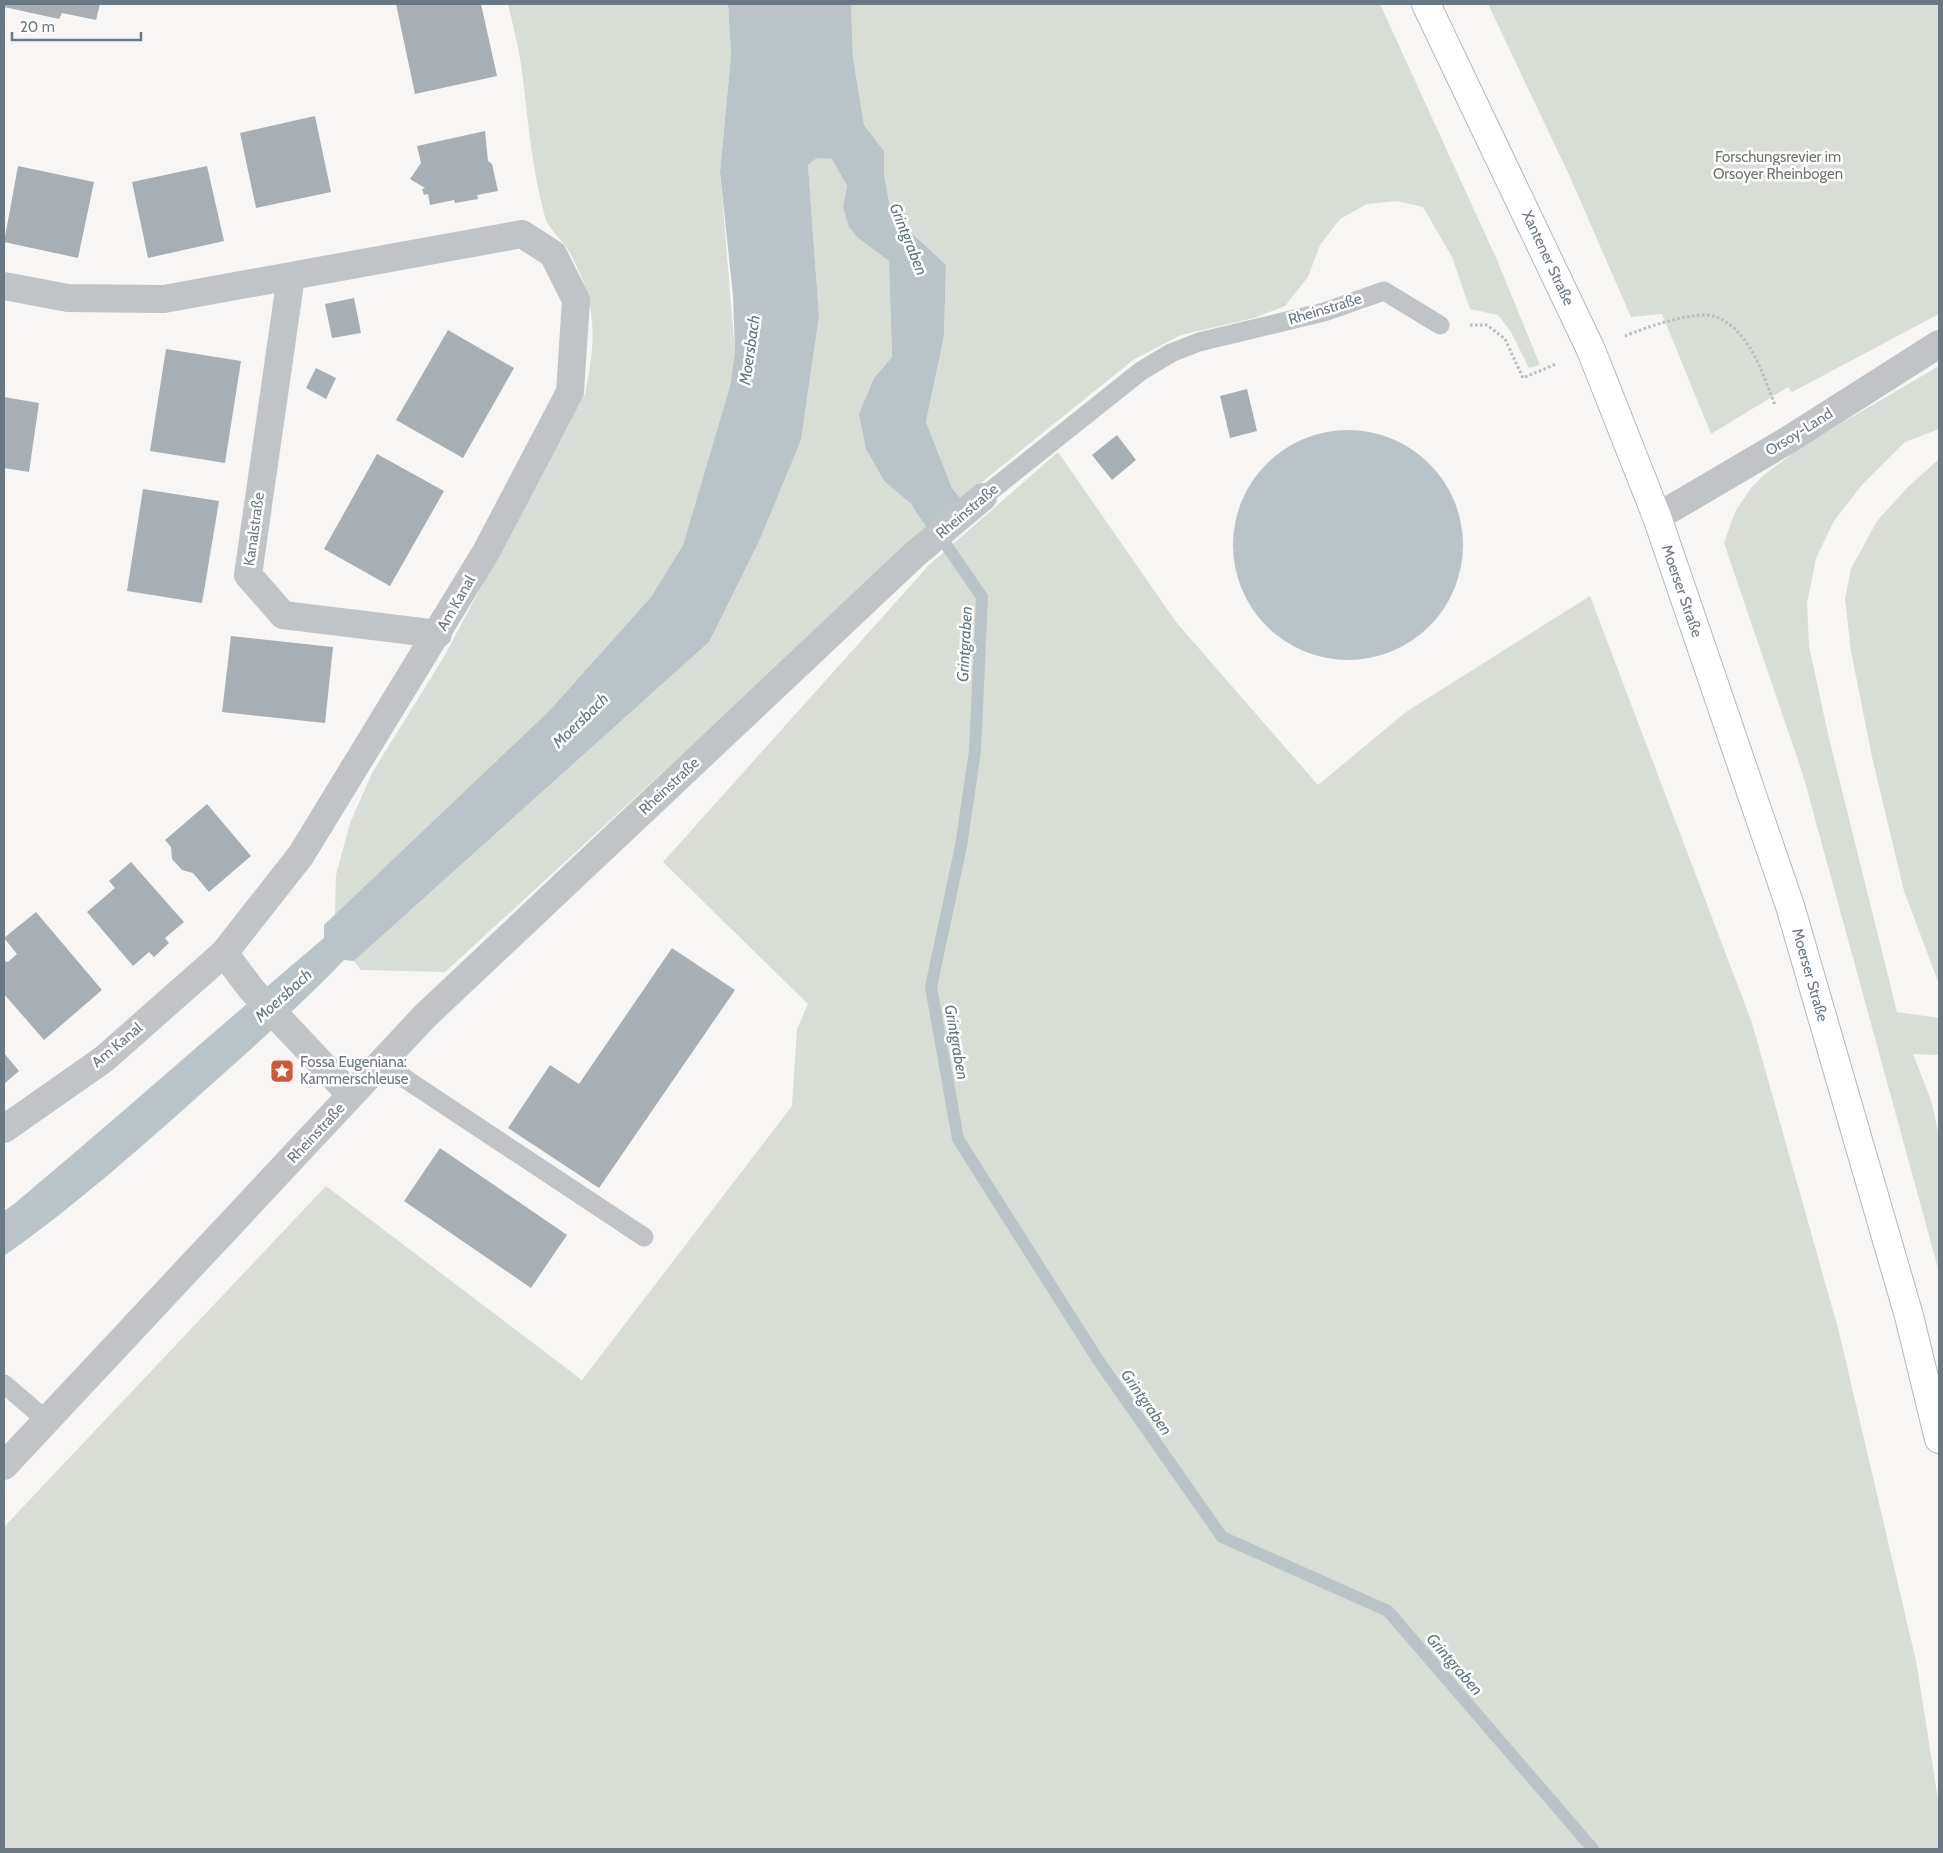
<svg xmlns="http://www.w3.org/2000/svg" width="1943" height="1853" font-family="Cabin,sans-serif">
	<rect width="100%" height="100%" fill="#f7f6f4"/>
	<path fill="#d8ddd5" d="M508 4H728L731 55 720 172 735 352 730 386 683 545 651 597 549 711 335 915 336 875 350 823 372 773 442 660 585 394C596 340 598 306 571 255 565 243 548 228 545 217 532 170 528 120 522 71 519 48 513 26 508 4Z
		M851 4H1380L1497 260 1540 365 1529 368 1511 332 1498 315 1470 309 1452 257 1423 207 1397 201 1367 204 1340 219 1320 245 1308 277 1285 306 1254 318 1181 335 1133 360 961 499 952 488 926 422 944 336 946 265 900 222 889 202 884 175V151L864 125 853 58Z
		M1488 4H1939V314L1792 392 1788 387 1711 434 1662 314 1631 317 1570 177Z
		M817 158H832L847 186 843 207 858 238 889 261 892 357 874 378 885 482 934 523 445 972 361 970 354 961 709 642 801 440 819 316 808 165Z
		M1939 366V429L1905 442 1861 486 1834 521 1816 558 1807 603 1809 646 1828 734 1897 1012 1939 1018V1055L1913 1054 1931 1100 1939 1136V1272L1803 775 1724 543 1735 512 1751 488 1764 475 1804 445Z
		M1058 452 1176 622 1318 785 1406 712 1590 596 1752 1023 1839 1332 1916 1661 1939 1805V1849H4V1527L326 1186 582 1380 792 1106 797 1029 808 1004 663 862 929 565Z
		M1939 459V984L1904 891 1872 757 1851 651 1845 599 1851 569 1877 521 1909 486Z"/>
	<path fill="#bac4c8" d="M728 4H851L853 58 864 125 884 151V175L889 202 900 222 946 265 944 336 926 422 952 488 961 499 934 523 885 482 866 449 859 414 874 378 892 357 889 261 858 238 849 227 843 207 847 186 832 159 817 158 808 165 819 316 801 440 759 541 709 642 354 961 344 960C299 1007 251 1049 203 1092 139 1149 74 1207 4 1256V1211L14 1204C119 1116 220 1026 324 938V925L549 711 651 597 683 545 730 386 735 352 733 296 720 172 731 55Z
		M1233 545a115 115 0 1 1 230 0a115 115 0 1 1-230 0Z"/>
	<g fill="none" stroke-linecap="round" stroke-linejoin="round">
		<path stroke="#bac4c8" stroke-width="12" d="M918 504 982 597 975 751 961 846 931 987 958 1139 1098 1360 1222 1537 1388 1611 1593 1849"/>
	</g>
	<path fill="#a8afb4" d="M4 4H100L96 20 62 13 59 19 4 7Z
		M396 4H481L497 76 415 94Z
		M315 116 331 192 256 208 240 133Z
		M485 131 488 161 492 164 498 191 477 195 478 199 455 203 454 200 430 205 428 194 424 195 422 189 425 188 410 179 421 163 417 146Z
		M18 166 94 182 78 258 4 242Z
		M207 166 224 241 148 258 132 182Z
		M354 298 361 333 332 338 325 304Z
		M448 330 514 368 463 458 396 420Z
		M166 349 241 361 225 463 150 451Z
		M316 368 336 378 326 399 306 388Z
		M1247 389 1257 431 1230 438 1220 396Z
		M4 397 39 403 29 472 4 468Z
		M1117 435 1136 460 1112 480 1092 455Z
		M377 454 444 491 390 586 324 549Z
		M143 489 219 501 202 603 127 591Z
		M231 636 333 647 325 723 222 712Z
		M207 804 251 856 209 892 193 873 182 870 172 859 171 847 165 840Z
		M131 862 184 922 165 938 169 943 154 957 149 952 133 966 87 912 115 888 109 881Z
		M36 912 102 990 44 1040 4 994V961L8 962 17 954 4 938Z
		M672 948 735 990 599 1188 508 1128 550 1065 579 1084Z
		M4 1053 19 1071 4 1084Z
		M440 1148 567 1235 531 1288 404 1201Z"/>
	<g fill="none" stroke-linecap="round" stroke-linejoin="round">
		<g stroke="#b3b8bb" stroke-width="30">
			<path id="secondary" d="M1426 4 1591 350 1657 517 1790 906 1909 1316 1939 1439"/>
		</g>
		<path stroke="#babdbf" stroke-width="3" stroke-dasharray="2.5 2.5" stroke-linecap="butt" d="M1470 325H1487L1505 339 1523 378 1556 364
			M1625 336C1644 328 1697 309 1717 317 1751 332 1763 375 1775 405"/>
		<path stroke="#c0c4c7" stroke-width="19" d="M983 497 1141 371 1171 353 1199 342 1324 312 1384 291 1440 325
			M383 1061 407 1080 644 1237
			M4 1384 46 1420"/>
		<path stroke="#c0c4c7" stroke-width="28" d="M291 276 248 575 283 615 438 634
			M4 286 68 298 164 299 522 234 553 254 576 300 570 392 486 552 301 855 224 953 104 1059 4 1129
			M1657 517 1788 440 1939 344
			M224 953 252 990 351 1095
			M4 1466 425 1016 914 555 983 497"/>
		<use href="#secondary" stroke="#fff" stroke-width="28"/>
	</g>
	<defs>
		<g id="sight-square" transform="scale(1.25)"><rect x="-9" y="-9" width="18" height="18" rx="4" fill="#d15739" stroke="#fff"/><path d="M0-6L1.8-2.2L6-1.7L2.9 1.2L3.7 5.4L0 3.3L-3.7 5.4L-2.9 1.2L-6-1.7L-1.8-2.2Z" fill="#fff"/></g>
	</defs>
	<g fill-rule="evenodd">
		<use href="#sight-square" x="282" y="1071"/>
	</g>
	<g text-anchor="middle" stroke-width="5" stroke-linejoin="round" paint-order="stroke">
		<g font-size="15" fill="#6b7a67" stroke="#fff">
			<text x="1778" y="162">Forschungsrevier im<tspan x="1778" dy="17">Orsoyer Rheinbogen</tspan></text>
		</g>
		<g font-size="15" fill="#697882" stroke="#fff">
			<text transform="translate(1548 258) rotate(65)" y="5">Xantener Straße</text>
			<text transform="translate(1325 309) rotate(-17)" y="5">Rheinstraße</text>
			<text transform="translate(1799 432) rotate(-32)" y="5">Orsoy-Land</text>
			<text transform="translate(967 511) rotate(-40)" y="5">Rheinstraße</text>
			<text transform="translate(254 529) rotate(-82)" y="5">Kanalstraße</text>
			<text transform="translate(1682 591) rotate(71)" y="5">Moerser Straße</text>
			<text transform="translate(456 603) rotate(-60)" y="5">Am Kanal</text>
			<text transform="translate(669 786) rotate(-43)" y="5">Rheinstraße</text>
			<text transform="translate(1810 975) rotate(74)" y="5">Moerser Straße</text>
			<text transform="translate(117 1045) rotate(-40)" y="5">Am Kanal</text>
			<text transform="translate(316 1133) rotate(-47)" y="5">Rheinstraße</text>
		</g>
		<g font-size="15" fill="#697882" stroke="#fff" text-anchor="start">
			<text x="300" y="1067">Fossa Eugeniana:<tspan x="300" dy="17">Kammerschleuse</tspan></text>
		</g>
		<g font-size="16" font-style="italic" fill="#64787e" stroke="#fff">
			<text transform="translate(909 239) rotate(68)" y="6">Grintgraben</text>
			<text transform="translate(749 350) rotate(-82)" y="6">Moersbach</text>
			<text transform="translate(964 644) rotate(-87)" y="6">Grintgraben</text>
			<text transform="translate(580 720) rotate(-44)" y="6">Moersbach</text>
			<text transform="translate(283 995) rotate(-42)" y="6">Moersbach</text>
			<text transform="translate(957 1042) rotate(80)" y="6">Grintgraben</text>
			<text transform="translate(1147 1402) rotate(55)" y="6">Grintgraben</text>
			<text transform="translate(1455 1664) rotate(49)" y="6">Grintgraben</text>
		</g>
	</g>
	<rect width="1943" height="1853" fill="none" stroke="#697882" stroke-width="10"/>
	<path d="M12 32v8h129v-8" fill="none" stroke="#697882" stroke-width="2.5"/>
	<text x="20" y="32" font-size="15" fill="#697882" stroke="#ffffff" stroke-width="4" paint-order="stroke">20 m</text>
</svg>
